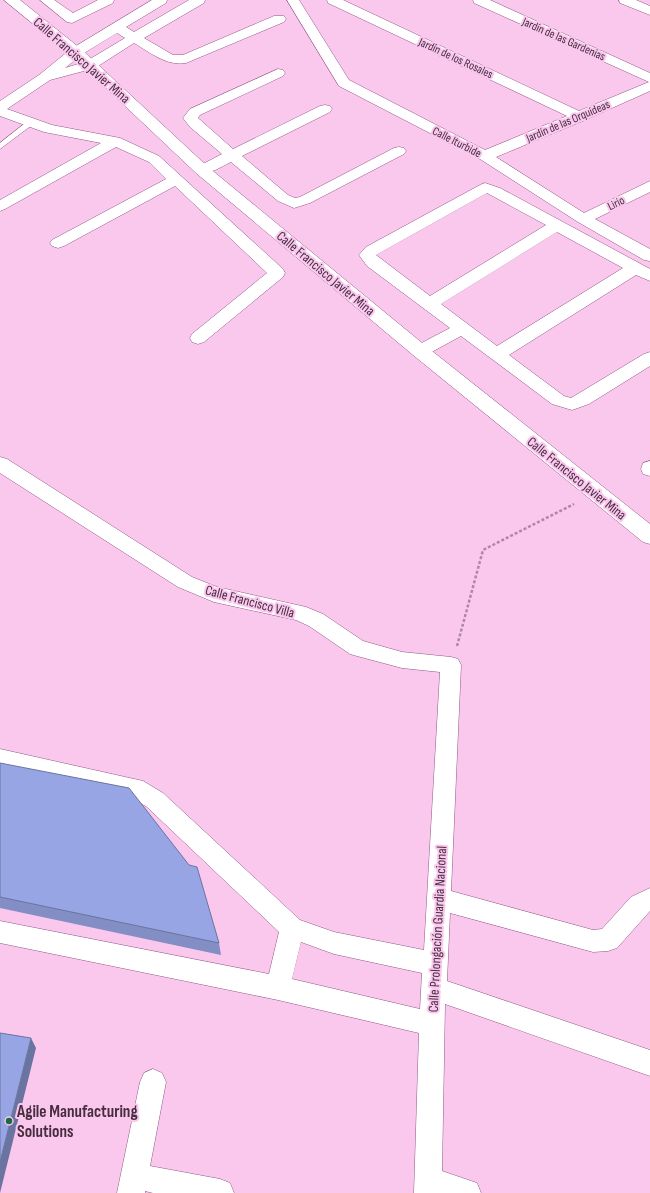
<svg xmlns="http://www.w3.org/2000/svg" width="650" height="1193" font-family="'Sofia Sans Condensed',sans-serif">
	<rect width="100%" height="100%" fill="#fac7ed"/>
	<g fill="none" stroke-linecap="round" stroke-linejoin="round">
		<g stroke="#915985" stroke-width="1">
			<path id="lane" d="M29 120H32L36 122 0 149V143Z"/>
		</g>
		<g stroke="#915985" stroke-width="1">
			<path id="street" d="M40 0H54L73 13 98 0H114L113 3 72 23 67 22Z
				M152 0H167L166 3 126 27 134 32 189 0H205L204 3 144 38 173 55H183L274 16H284L286 19 284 22 186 63C166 66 151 53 134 43L95 68 50 80 7 109 52 125 120 138 159 156 283 269 285 273 283 277 204 342 198 344 192 342 190 338 192 334 267 273 175 186 64 246 58 248 52 246 50 243 52 240 166 179 149 162 116 147 5 209 0 211V200L101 143 44 132 0 116V101L39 75 71 49ZM117 33 125 38 85 62 65 68 81 55Z
				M287 0H299L349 80 485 150 567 116 328 3 327 0H343L579 111 649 82 474 3 473 0H490L650 73V91L585 120 496 157 584 213 650 181V192L595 219 650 249V261L644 260 578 222 480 159 339 86Z
				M619 0H636L650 6V15L620 3Z
				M278 69 283 70 285 73 283 76 200 115 198 118 233 149 320 106 325 105 330 106 332 109 330 112 242 156 288 195 295 198 300 197 394 148 399 147 404 148 406 151 404 154 310 203 294 208 278 201 231 162C220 167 208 176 197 173L195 170 197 167 222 154 190 127 183 118 190 109Z
				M485 183 500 188 650 269V281L636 275 509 355 564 396 571 398 644 354 650 352V366L589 404 572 410 552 404 461 336 426 355 420 357 414 355 411 351 414 347 450 328 367 266 359 255 366 247 480 185ZM487 193 546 225 430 296 376 255ZM557 232 623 268 497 346 441 304Z
				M0 457 7 459 192 577 217 587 306 607 323 614 363 641 402 652 451 657 458 659 461 665 451 891 593 930 602 929 631 897 650 888V911L617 948 608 951 593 952 450 913 447 981 650 1050V1076L445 1004 442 1171 477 1183 481 1193H414L419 1033 278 1000 0 943V921L269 974 279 932 147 807 130 796 0 767V749L143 781 163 793 300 920 334 932 424 950 440 672 402 668 357 656 350 654 309 626 296 620 214 602 178 587 0 473ZM301 942 334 954 422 973 420 1009 292 979Z
				M650 461V476L643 474 641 469 643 463Z
				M153 1069 162 1073 166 1082 150 1166 220 1179 230 1183 234 1193H153L145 1191V1193H117L140 1082 144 1073Z"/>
		</g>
		<g stroke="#915985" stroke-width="1">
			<path id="secondary" d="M4 0H20L81 49 208 167 427 347 650 524V544L643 542 413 355 196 173 71 55Z"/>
		</g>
		<path stroke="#af87a5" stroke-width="2.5" stroke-dasharray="3 2" stroke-linecap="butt" d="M457 646 483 550 574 504"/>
		<use href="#lane" fill="#fff" fill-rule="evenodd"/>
		<use href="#street" fill="#fff" fill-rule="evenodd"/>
		<use href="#secondary" fill="#fff" fill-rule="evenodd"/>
	</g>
	<path fill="#838ec5" d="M0 763 219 943 221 955 0 908Z"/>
	<path fill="#6a74a0" d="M31 1038 36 1048 0 1193V1162Z"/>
	<path fill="#98a5e5" stroke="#6a74a0" d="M0 763 129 788 189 865 197 867 219 943 0 897Z
		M0 1033 31 1038 0 1162Z"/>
	<circle fill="#166e40" stroke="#fac7ed" stroke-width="1.5" cx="9" cy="1121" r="4"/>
	<g text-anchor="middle" stroke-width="4" stroke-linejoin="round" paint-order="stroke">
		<g font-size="12" fill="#462d40" stroke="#fac7ed">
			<text transform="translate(564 39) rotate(24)" y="4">Jardín de las Gardenias</text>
			<text transform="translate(456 58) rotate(25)" y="4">Jardín de los Rosales</text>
			<text transform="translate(568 121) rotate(-23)" y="4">Jardín de las Orquídeas</text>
			<text transform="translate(457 142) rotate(27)" y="4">Calle Iturbide</text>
			<text transform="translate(616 203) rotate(-26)" y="4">Lirio</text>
		</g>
		<g font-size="14" fill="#462d40" stroke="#fac7ed">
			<text transform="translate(82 60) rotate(41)" y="5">Calle Francisco Javier Mina</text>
			<text transform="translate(326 273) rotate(40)" y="5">Calle Francisco Javier Mina</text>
			<text transform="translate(577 478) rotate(39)" y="5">Calle Francisco Javier Mina</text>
			<text transform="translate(250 601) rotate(15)" y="5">Calle Francisco Villa</text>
			<text transform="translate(437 929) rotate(-87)" y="5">Calle Prolongación Guardia Nacional</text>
		</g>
		<g font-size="17" font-weight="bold" fill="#462d40" stroke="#fac7ed" text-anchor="start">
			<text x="17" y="1117">Agile Manufacturing<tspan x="17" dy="20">Solutions</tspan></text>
		</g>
	</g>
</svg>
